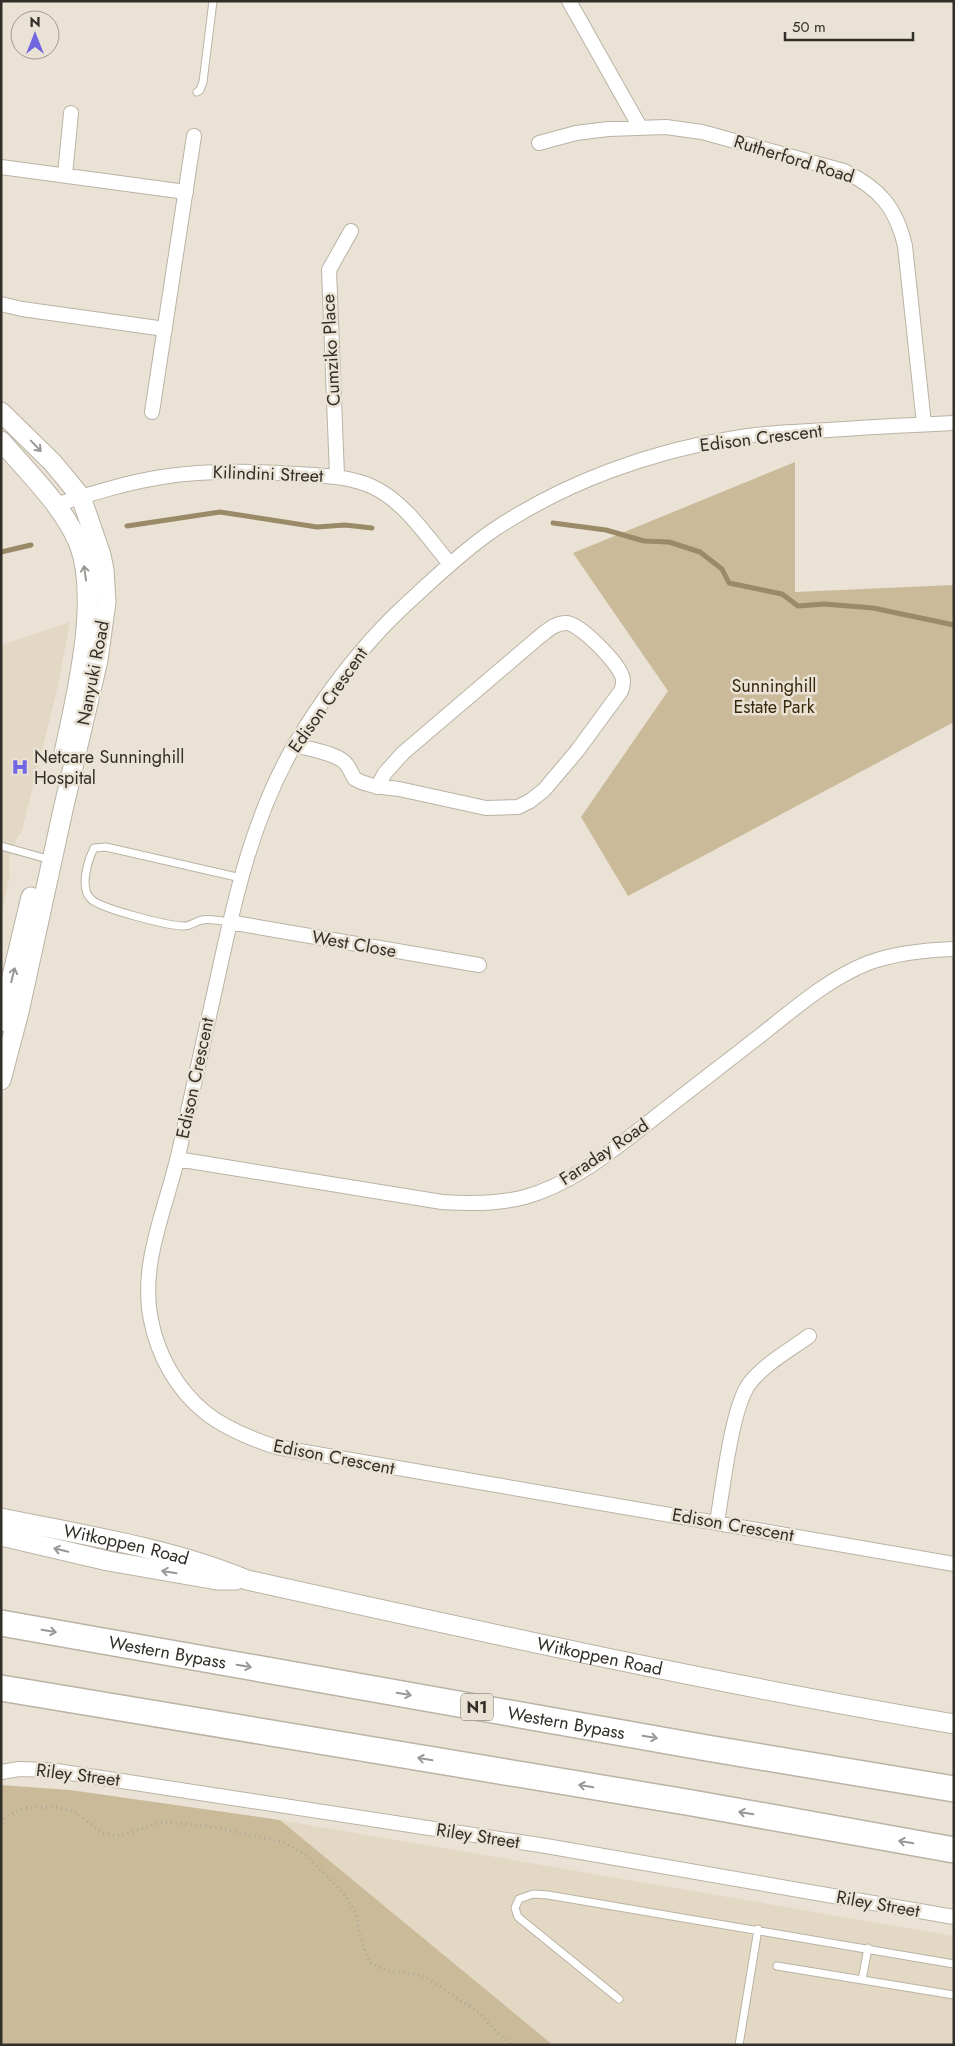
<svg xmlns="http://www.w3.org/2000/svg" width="955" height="2046" font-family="Jost,sans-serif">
	<rect width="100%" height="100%" fill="#eae3d5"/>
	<path fill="#e2d8c3" d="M70 622 57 690 22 831 16 840 9 860 10 875 1 916V645Z
		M280 1820 954 1936V2045H553Z"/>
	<path fill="#caba9a" d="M795 462V592L954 585V722L628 896 581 817 668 691 573 553Z
		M1 1785 70 1790 280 1820 553 2045H1Z"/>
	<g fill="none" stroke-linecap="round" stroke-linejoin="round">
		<path stroke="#9a8a68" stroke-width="5" d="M553 523 606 530 644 541 669 542 700 552 722 569 729 583 782 594 798 606 824 604 873 608 954 625
			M127 526 220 512 317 527 345 525 372 528
			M1 552 31 545"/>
		<g stroke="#bab3a5" stroke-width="9">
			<path id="lane" d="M197 92 200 90 203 82 213 1
				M1 846 51 860
				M229 922C221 921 210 918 202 920 196 921 191 926 184 926 169 926 101 909 91 899 79 888 88 860 94 848L106 847 241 878
				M777 1966 954 1995
				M862 1980 868 1948
				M619 1999 518 1917 515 1908 519 1899 533 1894 548 1895 954 1964
				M739 2045 758 1929"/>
		</g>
		<g stroke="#bab3a5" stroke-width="16">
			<path id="street" d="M569 1 640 127
				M539 143 576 133 608 129 666 127 702 132 844 171C879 188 896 207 905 246L924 424
				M1 167 186 192
				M65 175 71 113
				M1 304 22 309 165 329
				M152 412 194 136
				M954 423C912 425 870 427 829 430 797 432 766 432 735 438 651 451 566 482 495 529 471 545 449 565 428 584 413 598 397 612 383 627 349 663 319 704 294 746 253 817 235 897 218 976 205 1035 192 1093 179 1152 167 1206 139 1264 151 1320 158 1356 177 1390 206 1413 226 1429 252 1439 276 1447L954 1564
				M337 476 329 270 351 231
				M55 505C87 495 128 482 162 477 207 470 253 471 298 474 324 476 349 476 373 487 405 502 428 538 450 564
				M295 745C308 749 339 753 347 765 350 769 352 775 355 779 369 787 383 787 399 789L486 808 518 807 530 801 544 790 577 751 621 691C623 686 624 681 622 676 618 663 580 623 566 623 555 623 547 631 539 637L403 753 385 773 377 787
				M229 922 479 965
				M177 1159 442 1202C469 1204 498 1204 525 1197 568 1185 604 1157 639 1130 679 1098 720 1067 761 1035 795 1008 828 979 868 963 895 953 925 950 954 949
				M717 1522C723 1489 731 1410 749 1384 764 1364 790 1350 809 1336
				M1 1772 19 1769 50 1770 546 1846 954 1917"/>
		</g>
		<g stroke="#bab3a5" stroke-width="21">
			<g id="secondary">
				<path d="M1 412 53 463 81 497 101 555 104 570 106 602 98 660 63 810 19 1012 1 1080"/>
				<path d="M1 441C27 471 64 507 79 544 100 600 76 696 64 753"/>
				<path d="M1 1022 31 897"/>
				<path id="s1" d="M1 1518C82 1535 171 1548 247 1580 482 1632 717 1684 954 1724"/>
				<path d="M1 1536 108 1561 217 1580H236"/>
			</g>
		</g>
		<g stroke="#bab3a5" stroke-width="28">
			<g id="highway">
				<path id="s2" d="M1 1623 707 1748 954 1789"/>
				<path d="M1 1688 692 1803 954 1850"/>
			</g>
		</g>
		<path stroke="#aba69a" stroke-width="3" stroke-dasharray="1 4" stroke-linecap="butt" d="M1 1823 7 1816 24 1808 53 1807 74 1811 103 1833 119 1836 163 1822 208 1826 283 1842 306 1855 346 1896 357 1917 359 1934 370 1963 387 1971 422 1975 477 2011 498 2033 512 2045"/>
		<use href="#lane" stroke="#fff" stroke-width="7"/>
		<use href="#street" stroke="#fff" stroke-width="14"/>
		<use href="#secondary" stroke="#fff" stroke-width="19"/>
		<use href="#highway" stroke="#fff" stroke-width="25"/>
	</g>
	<defs><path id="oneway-shaft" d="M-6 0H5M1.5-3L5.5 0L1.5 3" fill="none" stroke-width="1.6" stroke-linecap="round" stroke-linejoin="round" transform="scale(1.25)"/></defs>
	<g stroke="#989794">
		<use href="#oneway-shaft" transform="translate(36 446) rotate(46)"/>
		<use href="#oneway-shaft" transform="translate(85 573) rotate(-98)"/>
		<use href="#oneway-shaft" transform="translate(13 975) rotate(-76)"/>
		<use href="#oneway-shaft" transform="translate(61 1550) rotate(-167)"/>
		<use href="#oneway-shaft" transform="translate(169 1572) rotate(-170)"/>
		<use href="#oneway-shaft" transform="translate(49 1631) rotate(10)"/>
		<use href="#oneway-shaft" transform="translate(244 1666) rotate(10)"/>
		<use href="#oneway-shaft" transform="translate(404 1694) rotate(10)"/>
		<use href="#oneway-shaft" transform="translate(650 1737) rotate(10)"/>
		<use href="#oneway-shaft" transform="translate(425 1759) rotate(-171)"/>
		<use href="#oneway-shaft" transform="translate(586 1786) rotate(-171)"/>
		<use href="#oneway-shaft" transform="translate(746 1813) rotate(-170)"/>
		<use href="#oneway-shaft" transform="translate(906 1842) rotate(-170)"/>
	</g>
	<defs>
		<g id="hospital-bare" transform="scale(1.35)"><path d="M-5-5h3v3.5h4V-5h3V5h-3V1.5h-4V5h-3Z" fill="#7366e1" stroke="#eae3d5" stroke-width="2.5" paint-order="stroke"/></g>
	</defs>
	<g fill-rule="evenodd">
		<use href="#hospital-bare" x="20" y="767"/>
	</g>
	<g text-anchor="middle" stroke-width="5" stroke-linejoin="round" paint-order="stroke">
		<rect fill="#eae3d5" stroke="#69655d" stroke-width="1" x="461" y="1693.5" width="32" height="27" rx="4"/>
		<g font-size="16" font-weight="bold" fill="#322f29">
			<text x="477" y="1713">N1</text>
		</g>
		<g font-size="18" fill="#322f29" stroke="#eae3d5">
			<text transform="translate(794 159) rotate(17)" y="6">Rutherford Road</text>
			<text transform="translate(331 350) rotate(-93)" y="6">Cumziko Place</text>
			<text transform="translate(761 438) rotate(-7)" y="6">Edison Crescent</text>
			<text transform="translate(268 474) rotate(2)" y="6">Kilindini Street</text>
			<text transform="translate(93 673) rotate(-79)" y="6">Nanyuki Road</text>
			<text transform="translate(328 700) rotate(-55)" y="6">Edison Crescent</text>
			<text transform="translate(354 944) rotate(10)" y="6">West Close</text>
			<text transform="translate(195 1078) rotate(-78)" y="6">Edison Crescent</text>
			<text transform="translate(604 1152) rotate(-34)" y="6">Faraday Road</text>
			<text transform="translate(334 1457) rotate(11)" y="6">Edison Crescent</text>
			<text transform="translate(733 1525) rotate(10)" y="6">Edison Crescent</text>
			<text dy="6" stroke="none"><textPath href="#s1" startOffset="128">Witkoppen Road</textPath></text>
			<text dy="6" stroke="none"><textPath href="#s2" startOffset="169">Western Bypass</textPath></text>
			<text dy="6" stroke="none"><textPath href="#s1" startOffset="615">Witkoppen Road</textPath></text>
			<text dy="6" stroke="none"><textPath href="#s2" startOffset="574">Western Bypass</textPath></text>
			<text transform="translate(78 1775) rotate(7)" y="6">Riley Street</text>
			<text transform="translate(478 1836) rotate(9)" y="6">Riley Street</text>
			<text transform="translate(878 1904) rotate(10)" y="6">Riley Street</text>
		</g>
		<g font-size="18" fill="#372a0b" stroke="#eae3d5">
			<text x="774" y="692">Sunninghill<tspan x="774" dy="21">Estate Park</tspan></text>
		</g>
		<g font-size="18" fill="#322f29" stroke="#eae3d5" text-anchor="start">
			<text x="34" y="763">Netcare Sunninghill<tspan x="34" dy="21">Hospital</tspan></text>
		</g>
	</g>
	<rect width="955" height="2046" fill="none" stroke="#322f29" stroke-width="5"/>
	<g transform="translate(35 35)"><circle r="24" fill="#eae3d5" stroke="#a09b90"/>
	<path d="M0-4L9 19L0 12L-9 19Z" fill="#7366e1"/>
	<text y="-8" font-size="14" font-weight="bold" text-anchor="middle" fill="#322f29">N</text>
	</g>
	<path d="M785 32v8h128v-8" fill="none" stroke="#322f29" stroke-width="2.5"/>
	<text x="792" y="32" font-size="15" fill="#322f29" stroke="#eae3d5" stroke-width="4" paint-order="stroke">50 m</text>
</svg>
